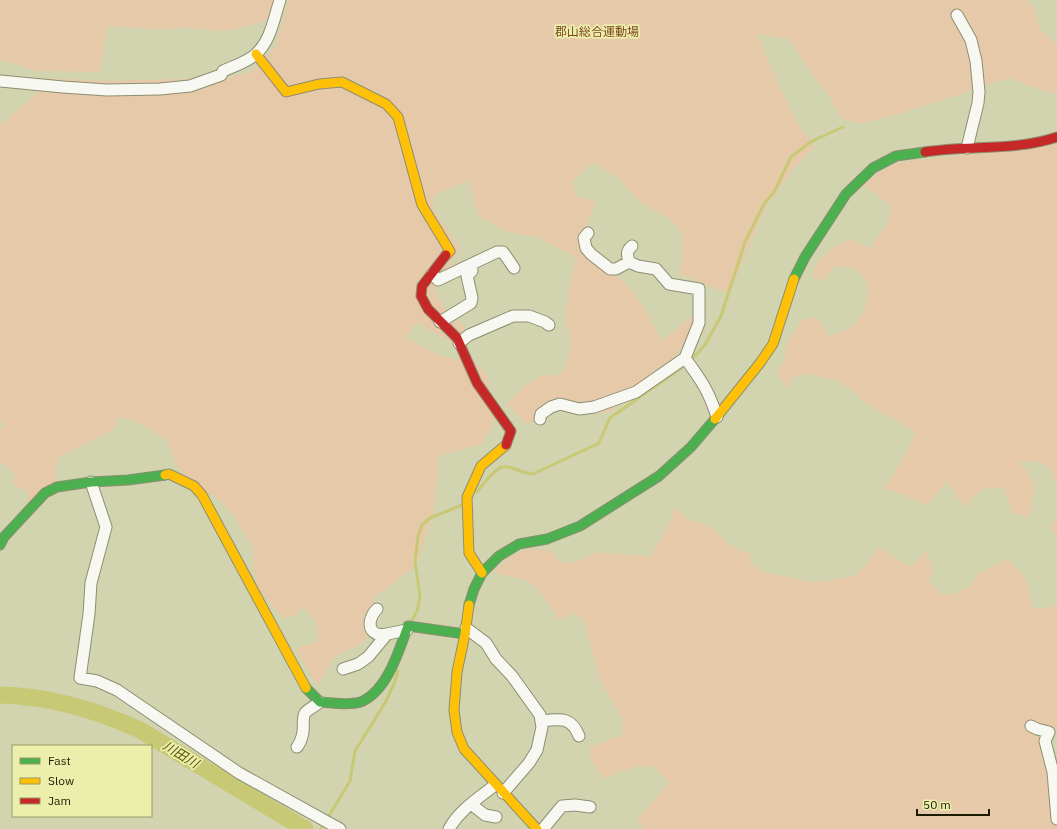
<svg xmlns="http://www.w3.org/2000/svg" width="1057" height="829" font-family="'IBM Plex Sans','Noto Sans JP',sans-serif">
	<rect width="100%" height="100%" fill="#d2d3af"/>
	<path fill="#e6c9a8" d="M0 0H284L277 23 268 19 242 28 221 31 189 28 159 29 108 26 100 72 35 71 13 63 0 60Z
		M289 0H1028L1035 10 1040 30 1057 44V95L1037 89 1009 78 899 114 859 124 840 117 830 97 808 69 789 39 757 34 777 81 802 131 814 146 796 166 767 205 729 294 678 273 683 255V234L669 218 641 203 616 176 593 163 572 181 576 196 596 202 579 244 630 288 645 308 661 341 707 304 704 324 687 341 665 367 634 397 608 412H578L560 409 527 424 507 404 525 386 541 375H559L566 368 571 339 565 317 569 288 576 257 537 237 503 231 478 215 469 180 433 196V209L461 248 434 289 448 314 465 326 470 344 458 345 436 334 417 322 406 337C419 346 444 359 460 359 463 359 466 357 469 357L487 374 490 391 497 412 491 429 481 444 439 456 434 511 416 566 373 598 377 617V630L361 643 332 659 318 685 305 666 296 648 318 642 316 622 303 607 295 616 283 618 259 590 254 572 253 548 237 520 219 499 200 489 177 467 167 440 137 422 119 416 113 430 59 457 55 475 54 491 29 502 27 492 12 483 15 474 0 462V432L4 425 0 420V122L2 124 33 97 44 78 105 81 227 78 251 72 275 48Z
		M1057 143V487L1051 470 1041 462H1019L1030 475 1035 490 1029 517 1012 513 1003 487 982 489 964 507 947 481 926 506 905 495 884 489 909 448 916 432 863 402 853 390 838 381 813 375 802 374 792 378 790 389 784 384 777 373 785 358V347L792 334 803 319 815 318 822 322 827 336C838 334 848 330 857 322 866 312 873 287 863 276 857 268 845 266 835 266L823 281 812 276 816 265 825 254 839 243 852 240 870 248 888 223 891 206 864 185 880 172 897 163Z
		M675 508 691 521 710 526 731 546 751 554 750 563 764 573 790 577 809 582 831 580 855 576 869 562 879 547 910 567 926 551 933 569 929 581 941 594H955L971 586 978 574 1007 559C1027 575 1028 585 1033 609L1054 607 1057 604V729L1048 751 1057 829H645L637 819 670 782 651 766 634 767 603 778 590 758V747L622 735 623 721 600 679 583 618 573 614 558 619 538 588 525 580 493 572 514 555 532 548 554 552 559 563 580 561 598 552 650 557 664 534Z
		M1057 515V539L1051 528Z"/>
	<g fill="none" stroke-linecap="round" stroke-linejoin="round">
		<path stroke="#c8c974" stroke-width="3" d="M693 358 705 345 721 316 745 242 764 204 774 192 779 182 791 157 812 141 843 127
			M477 492 490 476 501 467H509L523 472 533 474 595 445 599 443 610 418 684 366
			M412 620 417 611 420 596 415 561 418 536 422 525 430 518 462 505
			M327 819 350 781 355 751 385 703 394 684 398 671
			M321 829 324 823"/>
		<path stroke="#c8c974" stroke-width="17" d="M0 695C48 696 96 710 140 730L305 829"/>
		<g stroke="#8d8e71" stroke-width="13">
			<path id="street" d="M957 15 971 40 976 61 979 92 978 103 967 148
				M0 81 63 87 107 90 160 89 190 86 221 75 223 71C234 66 247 62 256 54 271 40 274 18 280 0
				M588 233 584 238 586 248 591 254 610 269H616L629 262 638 266 656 269 669 284 699 289V323L685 358C701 380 709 391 717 417
				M629 262C627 255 626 251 632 246
				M432 274 438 280 497 252H503L514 268
				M440 322 471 303 472 298 467 276 472 271
				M459 343 469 335 513 316H529L545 322 549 325
				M540 419 541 414 551 407 560 404 579 409 594 407 636 392 685 358
				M91 482 106 527 91 583 89 614 80 678 97 681 117 690 239 773 340 829
				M377 609C371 615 365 629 377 634 380 635 385 634 387 634
				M466 628 486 643 496 659 512 676 540 715 542 727 537 750 529 763 503 793
				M343 669 358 664 368 657 387 634 407 630
				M541 721C559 719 571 716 579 736
				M1031 726 1037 729 1049 732 1045 741 1053 772 1057 819
				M297 747C300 743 302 738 303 732 304 726 302 719 305 713 307 710 315 706 320 702
				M471 804 485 815 496 817
				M449 829C459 810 479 798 495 785
				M543 829 562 806 575 805 590 807"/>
		</g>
		<g stroke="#8d8e71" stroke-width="11">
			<path id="fast" d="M794 279 805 257 846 194 873 168 896 156 925 152
				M0 545 4 537 45 493 57 487 91 482 128 480 165 475
				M469 605 474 589 482 573 499 556 519 544 547 539 580 526 659 476 691 447 715 419
				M306 688 320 702C332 703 352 706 363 701 388 689 399 650 408 626L465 634"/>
		</g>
		<g stroke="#8d8e71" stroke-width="11">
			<path id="slow" d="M256 54 286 92 319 84 342 82 386 104 398 117 422 205 450 251 446 255
				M715 419 760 363 773 344 794 279
				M165 475 169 474 194 486 202 495 306 688
				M482 573 469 553 467 497 481 466 506 445
				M469 605 465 634 457 672 454 710 457 732 464 749 537 829"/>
		</g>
		<g stroke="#8d8e71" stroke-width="11">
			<path id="jam" d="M925 152C968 145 1017 151 1057 137
				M446 255 422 286 421 296 428 309 457 338 477 383 511 431 506 445"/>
		</g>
		<use href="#street" stroke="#f8f8f3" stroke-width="11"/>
		<use href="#fast" stroke="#4caf50" stroke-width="9"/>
		<use href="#slow" stroke="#ffc107" stroke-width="9"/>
		<use href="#jam" stroke="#c62828" stroke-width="9"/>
	</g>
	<g text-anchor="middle" stroke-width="3.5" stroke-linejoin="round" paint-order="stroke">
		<g font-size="12" fill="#814621" stroke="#ecefac">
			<text x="597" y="36">郡山総合運動場</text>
		</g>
		<g font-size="13" font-style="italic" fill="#545500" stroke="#ecefac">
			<text transform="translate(181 754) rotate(31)" y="5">川田川</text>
		</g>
	</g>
	<rect x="12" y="745" width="140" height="72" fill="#ecefac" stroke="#989a68"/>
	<rect x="20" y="758" width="20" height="6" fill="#4caf50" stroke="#989a68"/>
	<text x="48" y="765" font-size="12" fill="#1b1b02">Fast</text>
	<rect x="20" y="778" width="20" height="6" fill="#ffc107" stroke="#989a68"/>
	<text x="48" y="785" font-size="12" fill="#1b1b02">Slow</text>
	<rect x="20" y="798" width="20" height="6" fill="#c62828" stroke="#989a68"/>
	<text x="48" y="805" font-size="12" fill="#1b1b02">Jam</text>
	<path d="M917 809v6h72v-6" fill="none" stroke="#1b1b02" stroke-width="2"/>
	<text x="923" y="809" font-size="12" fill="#1b1b02" stroke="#ecefac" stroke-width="3" paint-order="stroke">50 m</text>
</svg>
